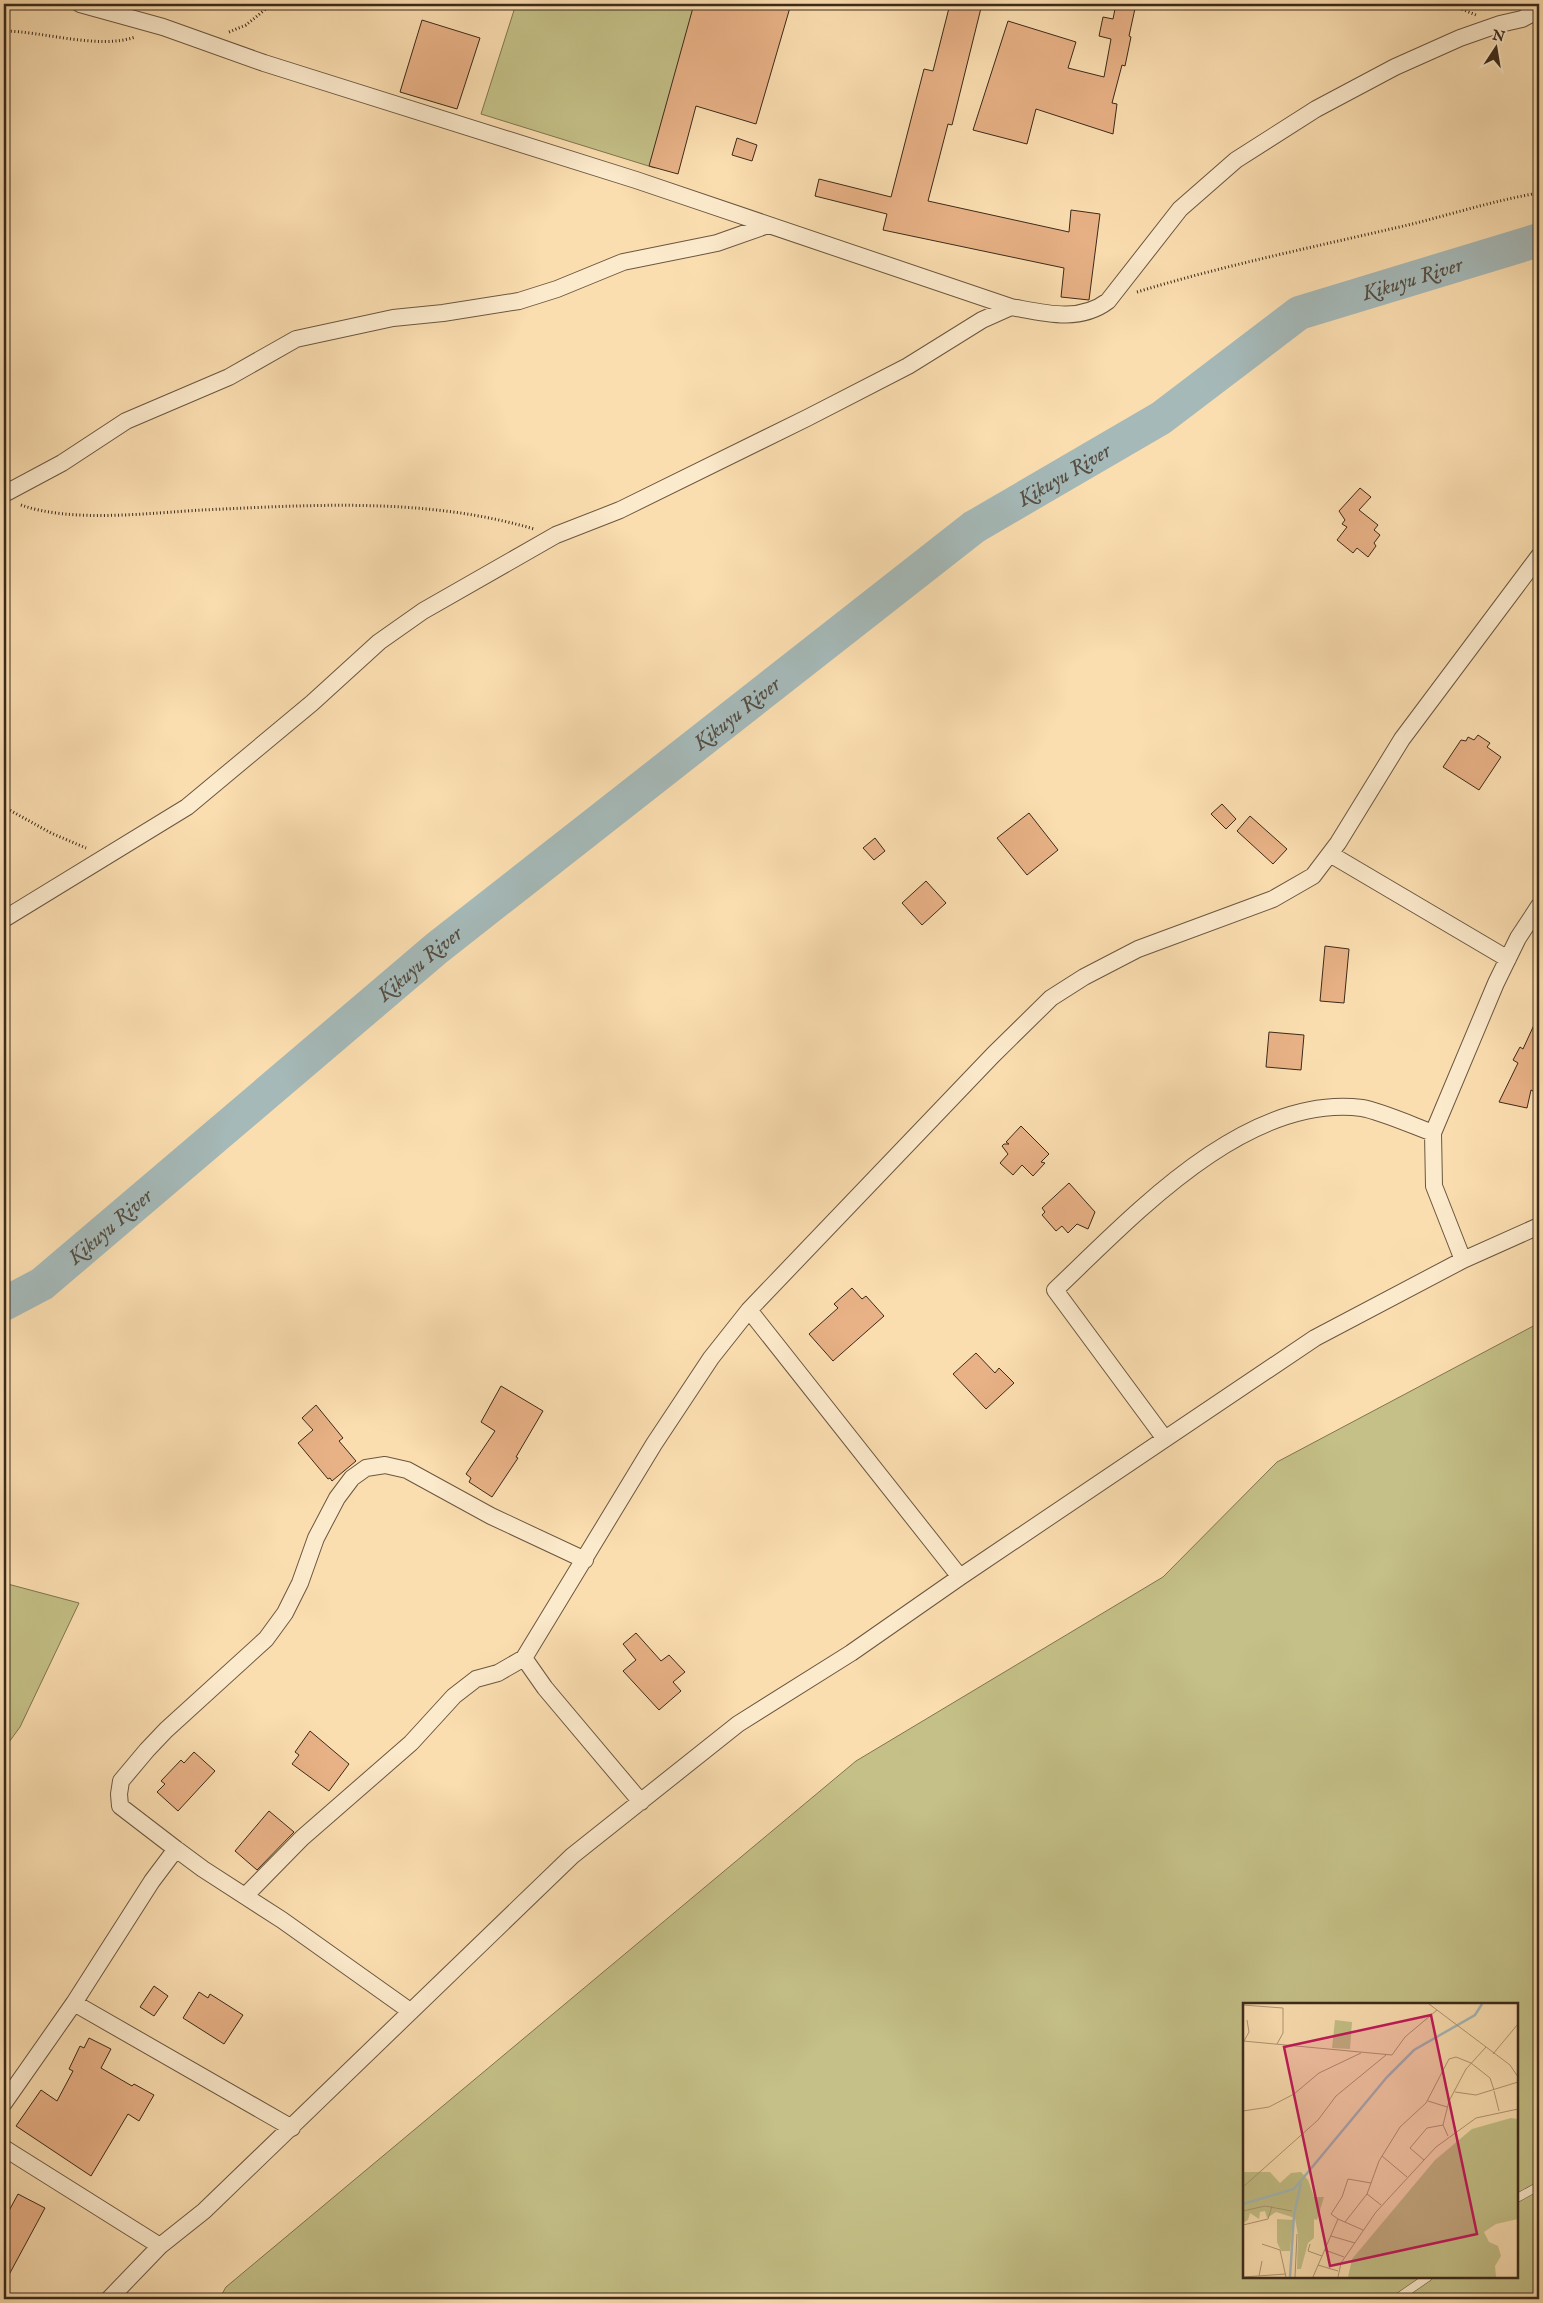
<svg xmlns="http://www.w3.org/2000/svg" width="1543" height="2303" font-family="'IM FELL English',serif">
	<rect width="100%" height="100%" fill="#fbdeb0"/>
	<filter id="stains"><feTurbulence type="fractalNoise" baseFrequency=".004" numOctaves="4"/><feColorMatrix values="0 0 0 0 .2 0 0 0 0 .09 0 0 0 0 .02 0 0 0 .5 -.17"/></filter>
	<radialGradient id="worn" r=".72"><stop offset=".6" stop-color="#630" stop-opacity="0"/><stop offset="1" stop-color="#630" stop-opacity=".3"/></radialGradient>
	<path fill="#c4c087" stroke="#807550" fill-rule="evenodd" d="M516 4H706L655 168 481 114Z
		M1539 1323V2299H219L226 2287 856 1761 1163 1577 1277 1462ZM1244 2004H1517V2277H1244Z
		M4 1583 79 1603 20 1727 4 1749Z"/>
	<g fill="none" stroke-linecap="round" stroke-linejoin="round">
		<path stroke="#a5b9b8" stroke-width="34" id="s1" d="M4 1304 42 1284 437 948 974 527 1161 418 1299 313 1539 240"/>
	</g>
	<path fill="#e8b186" stroke="#3b2a1a" d="M694 4H791L756 124 696 106 678 174 649 166Z
		M950 4H982L952 125 948 124 928 201 1069 232 1071 210 1100 214 1089 300 1061 297 1064 268 883 230 887 214 815 196 819 179 891 197 924 69 933 71Z
		M1116 4H1136L1129 36 1131 37 1125 66 1122 65 1112 103 1117 104 1113 134 1036 109 1027 144 973 130 1008 21 1076 42 1068 68 1104 77 1111 39 1099 36 1103 17 1113 19Z
		M422 20 480 38 457 109 400 92Z
		M737 138 757 145 752 161 732 155Z
		M1360 488 1371 497 1359 510 1378 525 1374 530 1380 535 1374 543 1376 546 1368 557 1357 548 1353 553 1337 540 1347 527 1342 524 1345 520 1339 511Z
		M1478 735 1490 743 1487 747 1501 757 1479 790 1443 767 1461 740 1466 741 1468 737 1474 740Z
		M1222 804 1236 819 1226 829 1211 814Z
		M1029 813 1058 850 1027 875 997 838Z
		M1250 816 1287 849 1273 864 1237 831Z
		M875 838 885 851 874 860 863 848Z
		M926 881 946 903 922 925 902 903Z
		M1325 946 1349 949 1344 1003 1320 1001Z
		M1539 1014V1094L1531 1090 1527 1108 1499 1102 1518 1063 1513 1060 1520 1047 1523 1049Z
		M1269 1032 1304 1035 1301 1070 1266 1067Z
		M1021 1126 1049 1154 1041 1162 1045 1163 1033 1176 1022 1165 1013 1175 1000 1163 1008 1154 1002 1146 1004 1144H1009L1006 1142Z
		M1069 1183 1095 1212 1088 1229 1077 1224 1068 1233 1062 1226 1056 1231 1042 1215 1045 1212 1042 1208Z
		M852 1288 862 1299 866 1296 884 1316 833 1361 809 1334 838 1308 834 1304Z
		M976 1353 995 1373 999 1368 1014 1383 986 1409 953 1374Z
		M501 1386 543 1411 516 1457 518 1458 492 1497 469 1482 471 1478 466 1474 495 1431 481 1422Z
		M316 1405 343 1438 339 1441 356 1461 332 1481 330 1478 328 1479 298 1443 313 1430 302 1418Z
		M636 1633 661 1661 669 1655 685 1672 673 1682 681 1691 659 1710 623 1671 636 1660 623 1644Z
		M310 1731 349 1764 329 1791 292 1764 299 1755 295 1752Z
		M194 1752 215 1771 178 1811 157 1792 165 1784 161 1781 181 1760 184 1763Z
		M269 1811 294 1832 257 1870 235 1851Z
		M154 1986 168 1996 154 2016 140 2007Z
		M199 1992 208 1998 210 1994 243 2015 224 2044 183 2018Z
		M89 2038 111 2049 101 2068 132 2086 134 2084 154 2095 139 2121 128 2114 91 2176 16 2126 41 2090 57 2101 73 2071 69 2069 80 2046 84 2048Z
		M18 2194 45 2208 4 2284V2220Z"/>
	<g fill="none" stroke-linecap="round" stroke-linejoin="round">
		<g stroke="#6b5740" stroke-width="9">
			<path id="service" d="M1517 2198 1539 2186
				M1396 2299 1428 2277"/>
		</g>
		<g stroke="#6b5740" stroke-width="18">
			<path id="minor" d="M80 4 163 27 264 63 636 180 1011 307C1044 313 1079 323 1108 301L1180 209 1236 160 1316 109 1395 67 1460 38 1500 24 1522 19 1539 10
				M4 494 62 463 126 421 229 377 296 339 393 318 443 313 519 301 557 289 623 262 717 243 768 225
				M1330 854 1508 959
				M4 919 187 807 312 703 379 642 423 611 556 535 620 510 807 418 908 366 982 320 1011 307
				M1463 1260 1434 1186 1433 1133 1496 983 1518 938 1539 906
				M749 1310 960 1577
				M1165 1439 1055 1290C1132 1217 1245 1093 1362 1108 1380 1111 1414 1126 1433 1133
				M524 1658 545 1688 641 1802
				M176 1849 120 1806 119 1794 121 1781 147 1750 166 1730 266 1639 285 1613 300 1583 316 1538 337 1498 352 1478 366 1468 385 1465 407 1470 491 1516 585 1560
				M245 1896 302 1838 411 1743 454 1696 476 1679 498 1673 524 1658 654 1444 711 1358 749 1310 993 1055 1051 998 1084 977 1138 949 1273 899 1313 876 1338 843 1402 739 1539 556
				M74 2003 292 2128
				M4 2103 74 2003 152 1881 176 1849 203 1869 282 1920 410 2011
				M4 2148 160 2246
				M109 2299 160 2246 204 2211 572 1856 738 1724 851 1653 960 1577 1315 1338 1463 1260 1539 1226"/>
		</g>
		<path stroke="#3b2a1a" stroke-width="3" stroke-dasharray="1 2.5" stroke-linecap="butt" d="M1449 4 1476 15
			M4 31C42 31 99 50 135 37
			M229 32 246 25 272 4
			M1137 292C1222 266 1309 248 1395 228 1444 217 1490 201 1539 193
			M21 505C71 523 149 513 202 510 312 505 426 497 534 529
			M4 807 51 833 86 848"/>
		<use href="#service" stroke="#fceacc" stroke-width="8"/>
		<use href="#minor" stroke="#fceacc" stroke-width="16"/>
	</g>
	<g text-anchor="middle" stroke-width="4.5" stroke-linejoin="round" paint-order="stroke">
		<g font-size="21" font-style="italic" fill="#564e42" stroke="#fceacc">
			<text dy="7" stroke="none"><textPath href="#s1" startOffset="1752">Kikuyu River</textPath></text>
			<text dy="7" stroke="none"><textPath href="#s1" startOffset="1348">Kikuyu River</textPath></text>
			<text dy="7" stroke="none"><textPath href="#s1" startOffset="942">Kikuyu River</textPath></text>
			<text dy="7" stroke="none"><textPath href="#s1" startOffset="538">Kikuyu River</textPath></text>
			<text dy="7" stroke="none"><textPath href="#s1" startOffset="132">Kikuyu River</textPath></text>
		</g>
	</g>
	<g transform="translate(1243 2003)">
		<rect width="275" height="275" fill="#fbdeb0"/>
		<path d="M92 17 109 19 107 46 89 45ZM268 115 275 116V216L253 221 241 229 246 239 255 243 258 253 252 263 253 274H105L109 256 192 157 229 126ZM0 169H27L37 180 48 170 58 169 65 177 71 194H81L74 217 71 216V235L65 240 58 266H54L55 232 52 215 33 209 24 215 22 208 17 209 16 216 7 210 5 217 0 220ZM34 216 50 217 47 248H38L34 239Z" fill="#c4c087"/>
		<path fill="none" stroke="#a5b9b8" stroke-width="2.5" d="M0 201 51 186 144 74 171 47 232 12 239 1M47 274 51 212 58 180"/>
		<path fill="none" stroke="#ae9674" stroke-width="1" d="M186 1 267 62 275 74M0 2 40 5V30L34 41M0 38 149 52 162 34 194 7M1 38 6 29 4 17M250 51 275 21M251 88 256 108M212 89 233 92 275 79M185 98 204 104M0 108 26 104 51 91 76 70 118 50M205 133 200 122 206 98 223 66 243 44M139 153 164 174M181 157 167 145 184 125 200 122M0 184 75 117 93 93 143 52M124 191 138 202M0 208 22 203 49 208M95 216 88 211 99 194 105 176 128 180M102 219 124 191 136 158 157 124 183 100 206 56 213 54 228 60 247 75 251 87M0 222 25 216 29 203M88 233 112 240M19 241 37 247 43 274M67 241 65 248 79 253M82 247 101 254M75 262 95 268M16 273 19 258M0 274 43 271M52 274 54 231M70 274 95 216 120 227M95 274 98 260 133 209 193 144 233 115 275 106"/>
		<path fill="#c2185b" fill-opacity="0.15" stroke="#c2185b" stroke-width="2.5" d="M188 12 234 231 87 263 41 44Z"/>
		<rect width="275" height="275" fill="none" stroke="#3b2a1a" stroke-width="2.5"/>
	</g>
	<rect width="1543" height="2303" fill="none" stroke="#fbdeb0" stroke-width="20"/>
	<rect x="5" y="5" width="1533" height="2293" fill="none" stroke="#3b2a1a" stroke-width="2.5"/>
	<rect x="10" y="10" width="1523" height="2283" fill="none" stroke="#3b2a1a"/>
	<g transform="translate(1496 48) rotate(12)" stroke="#fceacc" stroke-width="4" paint-order="stroke">
	<path d="M0-4L9 19L0 12L-9 19Z" fill="#3b2a1a"/>
	<text y="-8" font-size="14" font-weight="bold" text-anchor="middle" fill="#3b2a1a">N</text>
	</g>
	<rect width="100%" height="100%" filter="url(#stains)"/>
	<rect width="100%" height="100%" fill="url(#worn)"/>
</svg>
